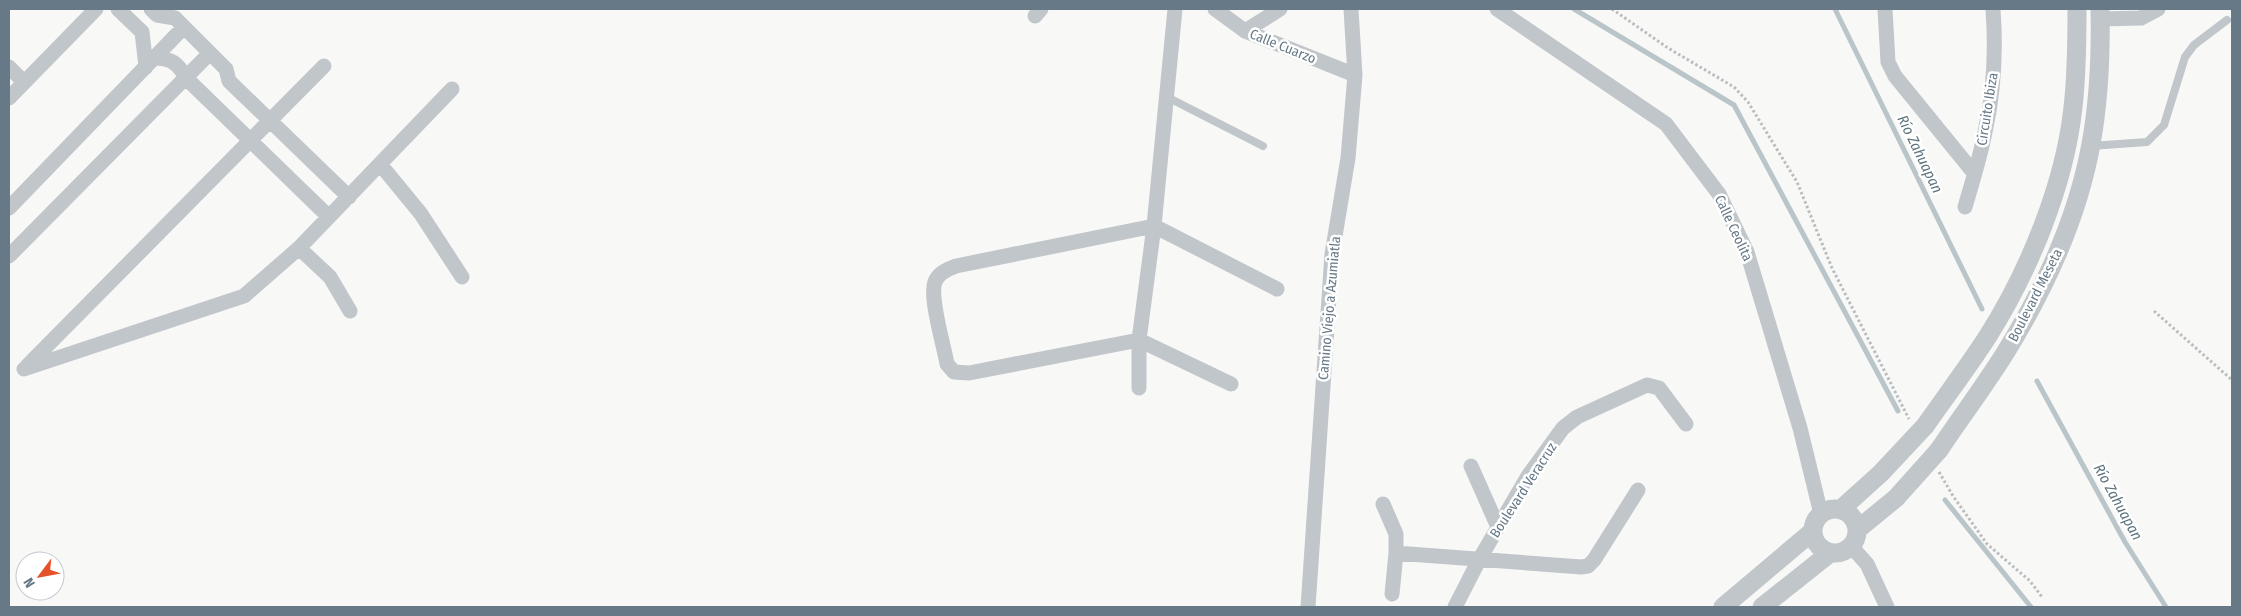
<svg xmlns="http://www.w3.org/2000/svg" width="2241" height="616" font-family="'Fira Sans Condensed',sans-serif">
	<rect width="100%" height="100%" fill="#f8f8f6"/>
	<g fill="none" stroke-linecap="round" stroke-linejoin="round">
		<path stroke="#b9c5c9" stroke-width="5" d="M1574 9 1734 105 1898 411
			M1835 9 1982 309
			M2037 381 2125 542 2166 607
			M1945 500 2031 607"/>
		<path stroke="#b9bdc0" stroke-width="3" stroke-dasharray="2.5 2.5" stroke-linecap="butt" d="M1612 9 1668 48 1734 87 1748 102 1797 182 1832 268 1909 419
			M2154 311 2232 380
			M1939 472 1953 496 1987 544 2030 581 2042 597"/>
		<path stroke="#c1c6ca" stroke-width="8" d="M1167 97 1263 146
			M2091 146 2147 142 2164 125 2185 57 2194 45 2227 20"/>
		<path stroke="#c1c6ca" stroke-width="15" d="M118 9 142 32 146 67
			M151 9 157 15 175 18 184 27
			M1215 9 1245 31 1355 75
			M1497 9 1666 124 1719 194 1747 252 1800 428 1821 514
			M1885 9 1888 62 1895 76 1974 173
			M1035 16 1041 9
			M2100 19 2141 18 2158 9
			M1245 31 1280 9
			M210 53 226 69 229 81 349 197
			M154 58C171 58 178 63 186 78L329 217
			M9 67 24 82
			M9 98 96 9
			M380 164 421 214 462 277
			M1965 207C1972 183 1980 158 1985 132 1994 92 1996 50 1993 9
			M9 208 184 27 210 53 9 256
			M299 248 330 277 350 311
			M27 366 324 66
			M24 369 244 296 299 248 452 89
			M1231 384 1139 340 969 373 954 372 947 364C944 346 929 297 935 282 938 273 948 269 956 266L1154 226 1277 289
			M1139 388V340L1154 226 1175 9
			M1471 466 1498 527
			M1383 504 1396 534V553L1581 567 1588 566 1594 560 1638 490
			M1851 546 1867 564 1887 607
			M1392 594 1396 553
			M1308 607 1332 254 1348 158 1355 75 1351 9
			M1455 607 1479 560 1528 476 1563 428 1577 417 1647 385 1659 388 1686 424"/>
		<path stroke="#c1c6ca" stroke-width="19" d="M1925 426C1946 396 1968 367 1988 336 2029 271 2065 184 2073 107 2077 74 2077 42 2077 9
			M1939 450C1961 417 1986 384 2007 350 2045 288 2078 216 2091 144 2099 100 2101 54 2100 9
			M1813 531a22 22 0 1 1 44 0a22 22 0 1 1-44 0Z
			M1840 510 1881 473
			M1857 530 1896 498
			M1723 607 1813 531
			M1762 607 1830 553"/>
		<path stroke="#c1c6ca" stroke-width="19" d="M1881 473 1925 426
			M1896 498 1939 450"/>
	</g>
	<g text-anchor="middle" stroke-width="5" stroke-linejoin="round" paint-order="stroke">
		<g font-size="14" fill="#677987" stroke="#fff">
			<text transform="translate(1283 46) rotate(22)" y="5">Calle Cuarzo</text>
			<text transform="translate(1987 109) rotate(-81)" y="5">Circuito Ibiza</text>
			<text transform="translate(1734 228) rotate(65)" y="5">Calle Ceolita</text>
			<text transform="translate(2035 295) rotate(-63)" y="5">Boulevard Meseta</text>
			<text transform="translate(1329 308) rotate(-85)" y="5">Camino Viejo a Azumiatla</text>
			<text transform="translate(1523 490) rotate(-57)" y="5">Boulevard Veracruz</text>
		</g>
		<g font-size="15" font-style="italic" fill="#5e747c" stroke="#fff">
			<text transform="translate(1920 154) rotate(64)" y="5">Río Zahuapan</text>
			<text transform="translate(2118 502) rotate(61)" y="5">Río Zahuapan</text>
		</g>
	</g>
	<rect width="2241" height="616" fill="none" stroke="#677987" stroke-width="20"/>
	<g transform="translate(40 576) rotate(238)"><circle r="24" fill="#ffffff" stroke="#c2c9cf"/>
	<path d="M0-4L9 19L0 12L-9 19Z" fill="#e55129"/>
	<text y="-8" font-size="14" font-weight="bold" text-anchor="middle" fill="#677987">N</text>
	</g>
</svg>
